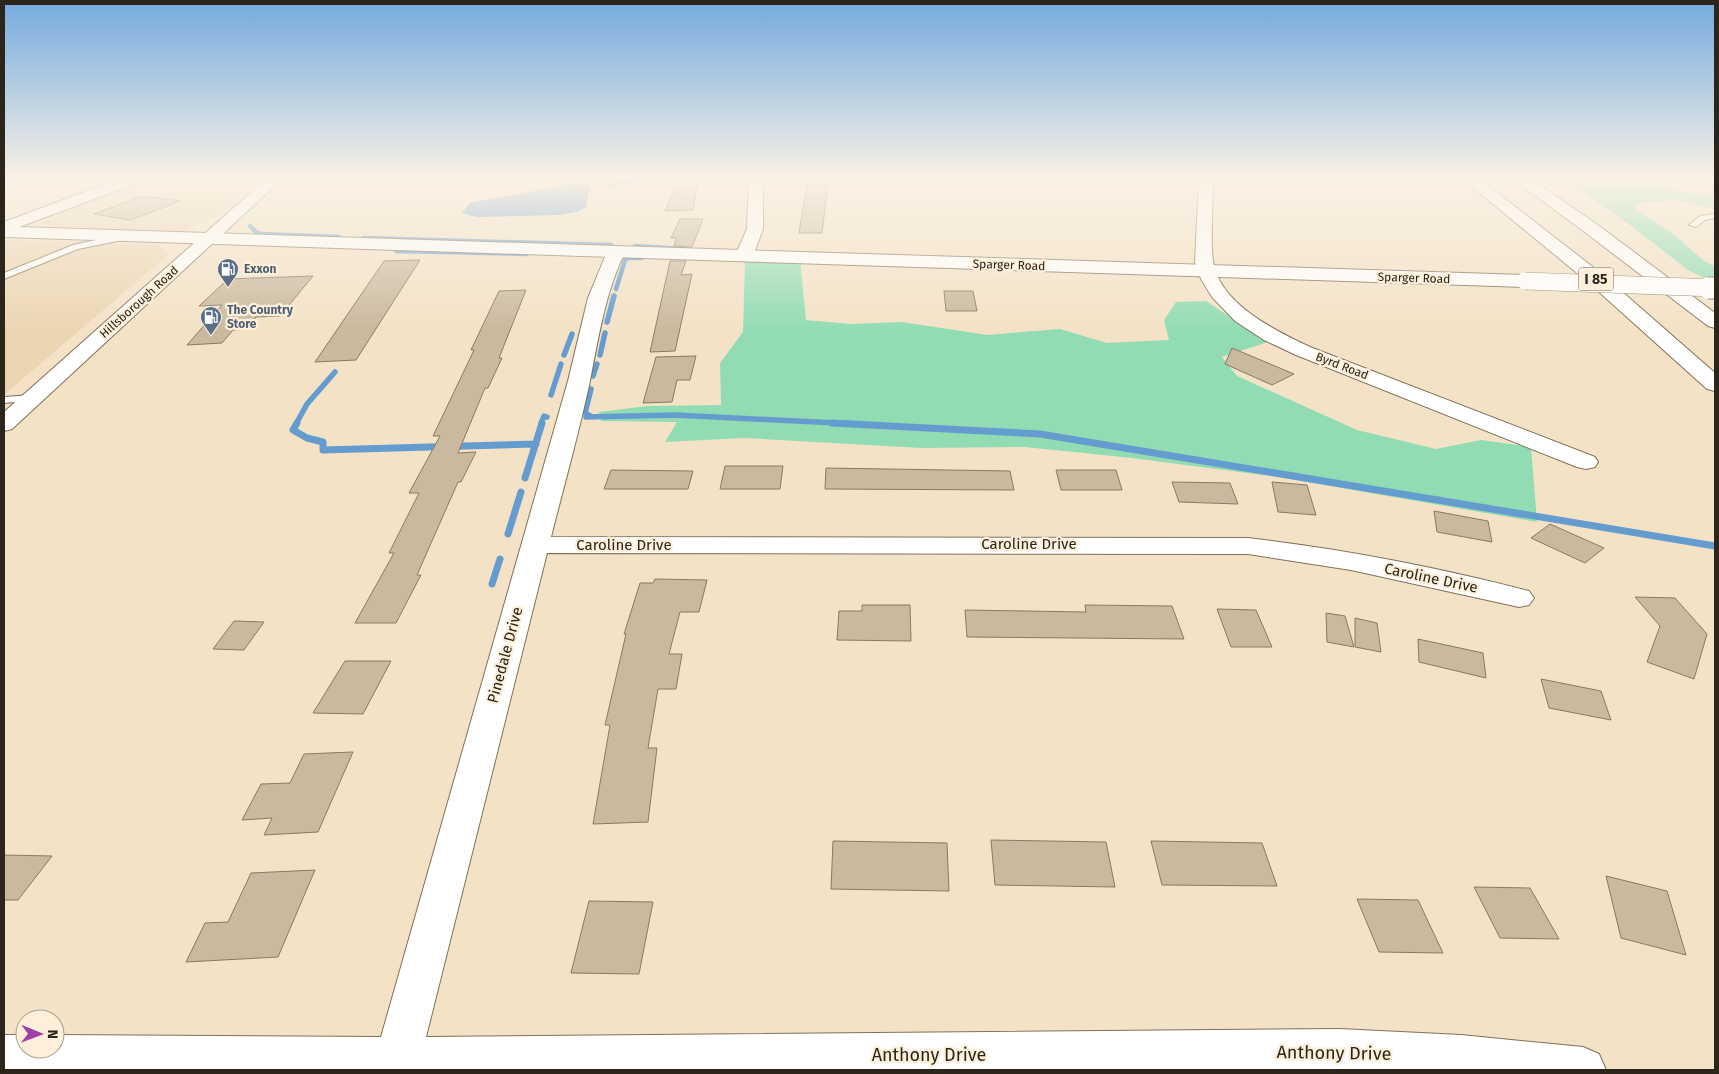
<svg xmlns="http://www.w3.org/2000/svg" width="1719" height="1074" font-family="'Fira Sans',sans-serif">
	<rect width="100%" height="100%" fill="#f3e2c6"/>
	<path fill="#ebd6b3" d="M147 180H261L223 214 181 231 43 226 41 220Z
		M4 240 158 244 169 254 4 395Z"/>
	<path fill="#91dcb3" d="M1564 180H1648L1676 191 1715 195V209L1675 200 1637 203 1634 208 1672 233 1703 260 1715 266V278H1704L1688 270 1626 222Z
		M745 259 800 260 806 320 850 324 902 322 987 335 1060 329 1107 343 1169 340 1164 320 1176 302 1206 301 1268 342 1222 357 1237 376 1357 430 1436 449 1481 440 1531 447 1537 522 1278 477 1132 458 1025 447 922 448 744 438 665 442 677 422 601 421 599 412 648 406 721 405 720 363 743 332Z"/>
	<path fill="#659cd0" d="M583 182H587L590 187 586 207 577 212 557 215 476 217 462 213 470 203 475 202Z"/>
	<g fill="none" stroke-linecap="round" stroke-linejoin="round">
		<path stroke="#659cd0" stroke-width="4.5" d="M607 185 641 180
			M250 226 257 233 263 234 339 237
			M364 238 611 245
			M635 246 685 249
			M396 251 527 254
			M616 289 625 260 629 258H642"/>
		<path stroke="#659cd0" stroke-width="5.5" d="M607 322 614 296
			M564 355 572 334
			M600 355 605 333
			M593 376 597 364
			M591 389 585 413 592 417
			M551 395 561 364
			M586 417 675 415 856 424
			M296 424 307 404 335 372
			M541 424 544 416 547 417"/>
		<path stroke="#659cd0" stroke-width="7" d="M297 423 293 430 307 438 323 442V450L536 444
			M832 423 1040 434 1715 546
			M525 478 542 423
			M508 534 521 492
			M492 584 500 559"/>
	</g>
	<path fill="#c9b99e" stroke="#897a61" d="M678 180H698L693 210 665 211Z
		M807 184H828L822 233H799Z
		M142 196 180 201 131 220 94 214Z
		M680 219H703L692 247 674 246 676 238H671Z
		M420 260 356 360 315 362 384 261Z
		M670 261H686L681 275 692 274 675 351 650 352Z
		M313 276 280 316 256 317 246 329 233 330 222 343 187 345 222 305 199 306 228 279Z
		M526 290 499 358H502L488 388H485L458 453 476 452 461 482H458L417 575H421L396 623H355L394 553H389L419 493H409L440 436H433L474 350H471L499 291Z
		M944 291H973L977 311H946Z
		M1232 348 1294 374 1272 385 1225 364Z
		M696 356 690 380H677L672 402 643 403 656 357Z
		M725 466H783L780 489H720Z
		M826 468 1010 471 1014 490 825 489Z
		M611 470 693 471 688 489H604Z
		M1056 470H1116L1122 490H1061Z
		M1172 482 1230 483 1238 504 1179 502Z
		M1272 482 1307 485 1316 515 1278 512Z
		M1434 511 1488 521 1492 542 1437 532Z
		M1550 524 1604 548 1585 563 1531 538Z
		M655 579 707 580 699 612H680L669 654H682L676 689H658L648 748H657L648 822 593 824 610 725H605L626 634H624L640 583H653Z
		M1635 597 1675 598 1707 634 1694 679 1647 662 1660 626Z
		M862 605H910L911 641 837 640 839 611H862Z
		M1085 605 1172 606 1184 639 967 637 965 610 1086 612Z
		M1217 609 1256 610 1272 647H1231Z
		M1326 613 1345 616 1354 647 1327 642Z
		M1355 618 1377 623 1381 652 1355 647Z
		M234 621 264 622 244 650 213 649Z
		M1418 639 1483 653 1486 678 1419 662Z
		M345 661H391L363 714 313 713Z
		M1541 679 1601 691 1611 720 1549 708Z
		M353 752 318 832 264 835 272 818 242 820 261 784 290 783 304 754Z
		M991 840 1106 842 1115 887 995 885Z
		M833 841 947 843 949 891 831 889Z
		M1151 841 1262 843 1277 886 1162 885Z
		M4 855 52 856 18 900H4Z
		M315 870 278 957 186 962 205 923 228 922 251 873Z
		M1606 876 1667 891 1686 955 1621 938Z
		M1474 887 1530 888 1559 939 1500 938Z
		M1357 899 1418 900 1443 953 1379 952Z
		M589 901 653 902 639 974 571 973Z"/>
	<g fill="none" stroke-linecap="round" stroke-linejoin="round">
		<g stroke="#807158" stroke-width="2">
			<path id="service" d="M1715 214V218L1705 220 1696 227 1689 225 1700 216Z
				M124 234 127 235V239L78 249 4 279V273L73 245Z
				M32 395 38 398 36 400 4 403V397Z"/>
		</g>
		<g stroke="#807158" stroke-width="2">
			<path id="minor" d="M749 180H763V229L753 256 750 260 744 261 738 260 735 256 747 229Z
				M1199 180H1213C1213 204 1210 239 1213 261 1219 304 1276 331 1310 347L1595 457 1598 462 1595 467 1586 469 1577 467 1296 355 1264 340 1235 321 1212 297 1201 279 1195 262Z
				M616 247 622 248 625 252C605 293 599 336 590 381 579 433 564 485 551 537L1248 538C1343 549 1437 567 1529 591L1534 598 1529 605 1519 607 1351 570 1248 554 547 553 426 1037 1340 1029 1461 1035 1583 1047 1599 1054 1606 1070H4V1035H25V1049H55V1035L381 1037 568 381 588 298 607 252 610 248Z"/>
		</g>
		<g stroke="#807158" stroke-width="2">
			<path id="tertiary" d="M117 180H139L137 183 19 227 1525 275 1532 277 1534 281 1532 285 1525 287 4 237V222Z"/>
		</g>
		<g stroke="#807158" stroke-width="2">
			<path id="primary" d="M265 180H281L12 429 4 431V412Z"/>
		</g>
		<g stroke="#807158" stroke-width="2">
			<path id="motorway" d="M1464 180H1481L1603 275 1715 373V391L1707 389 1589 283Z
				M1514 180H1532L1598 225 1715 313V328L1708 326 1586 233Z"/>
		</g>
		<use href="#service" fill="#fff" fill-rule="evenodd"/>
		<use href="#minor" fill="#fff" fill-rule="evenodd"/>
		<use href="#tertiary" fill="#fff" fill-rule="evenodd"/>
		<use href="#primary" fill="#fff" fill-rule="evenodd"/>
		<use href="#motorway" fill="#fff" fill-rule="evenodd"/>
		<g stroke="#807158" stroke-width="18" stroke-linecap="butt">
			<path id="tertiary-bridge-far1" d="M1525 281 1715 288"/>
		</g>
		<g stroke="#807158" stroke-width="23" stroke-linecap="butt">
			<path id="tertiary-bridge" d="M1708 288H1715"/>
		</g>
		<use href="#tertiary-bridge-far1" stroke="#fff" stroke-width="17"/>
		<use href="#tertiary-bridge" stroke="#fff" stroke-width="21"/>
	</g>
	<linearGradient id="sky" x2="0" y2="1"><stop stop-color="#73aade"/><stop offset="0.54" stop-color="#faf2e5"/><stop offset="1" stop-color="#faf2e5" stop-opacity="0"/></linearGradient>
	<rect width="1719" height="331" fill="url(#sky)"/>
	<defs>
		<g id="fuel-pin" transform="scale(1.125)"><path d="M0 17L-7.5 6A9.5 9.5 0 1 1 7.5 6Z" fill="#5c6f8a" stroke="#fdefd9"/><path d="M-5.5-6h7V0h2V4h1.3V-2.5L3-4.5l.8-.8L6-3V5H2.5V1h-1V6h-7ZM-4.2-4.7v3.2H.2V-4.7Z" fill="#fff"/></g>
	</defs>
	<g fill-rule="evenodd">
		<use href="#fuel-pin" x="228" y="269"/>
		<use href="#fuel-pin" x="211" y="317"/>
	</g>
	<g text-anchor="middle" stroke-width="4.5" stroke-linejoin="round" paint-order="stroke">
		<g font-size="12" fill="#2b251b" stroke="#fdefd9">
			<text transform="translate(1009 265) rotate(2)" y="4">Sparger Road</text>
			<text transform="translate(1414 278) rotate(2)" y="4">Sparger Road</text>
			<text transform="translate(139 302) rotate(-42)" y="4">Hillsborough Road</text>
			<text transform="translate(1342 366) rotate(21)" y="4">Byrd Road</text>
		</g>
		<g font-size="12" font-weight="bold" fill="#4e5e75" stroke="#fdefd9" text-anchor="start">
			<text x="244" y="273">Exxon</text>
			<text x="227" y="314">The Country<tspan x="227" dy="14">Store</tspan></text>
		</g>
		<rect fill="#fdefd9" stroke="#6a6254" stroke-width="1" x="1578.5" y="267.5" width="35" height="23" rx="4"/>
		<g font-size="14" font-weight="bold" fill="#2b251b">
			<text x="1596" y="284">I 85</text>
		</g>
		<g font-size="15" fill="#2b251b" stroke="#fdefd9">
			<text x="1029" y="549">Caroline Drive</text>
			<text x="624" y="550">Caroline Drive</text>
			<text transform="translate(1431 578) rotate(12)" y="5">Caroline Drive</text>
			<text transform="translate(505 655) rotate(-75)" y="5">Pinedale Drive</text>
		</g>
		<g font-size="18" fill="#2b251b" stroke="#fdefd9">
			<text transform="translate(1334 1053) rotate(1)" y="6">Anthony Drive</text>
			<text x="929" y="1061">Anthony Drive</text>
		</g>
	</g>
	<rect width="1719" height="1074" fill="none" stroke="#2b251b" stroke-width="10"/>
	<g transform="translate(40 1034) rotate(91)"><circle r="24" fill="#fdefd9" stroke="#a99e8d"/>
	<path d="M0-4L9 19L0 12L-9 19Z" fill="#a13fa5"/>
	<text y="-8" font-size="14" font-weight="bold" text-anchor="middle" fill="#2b251b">N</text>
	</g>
</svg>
